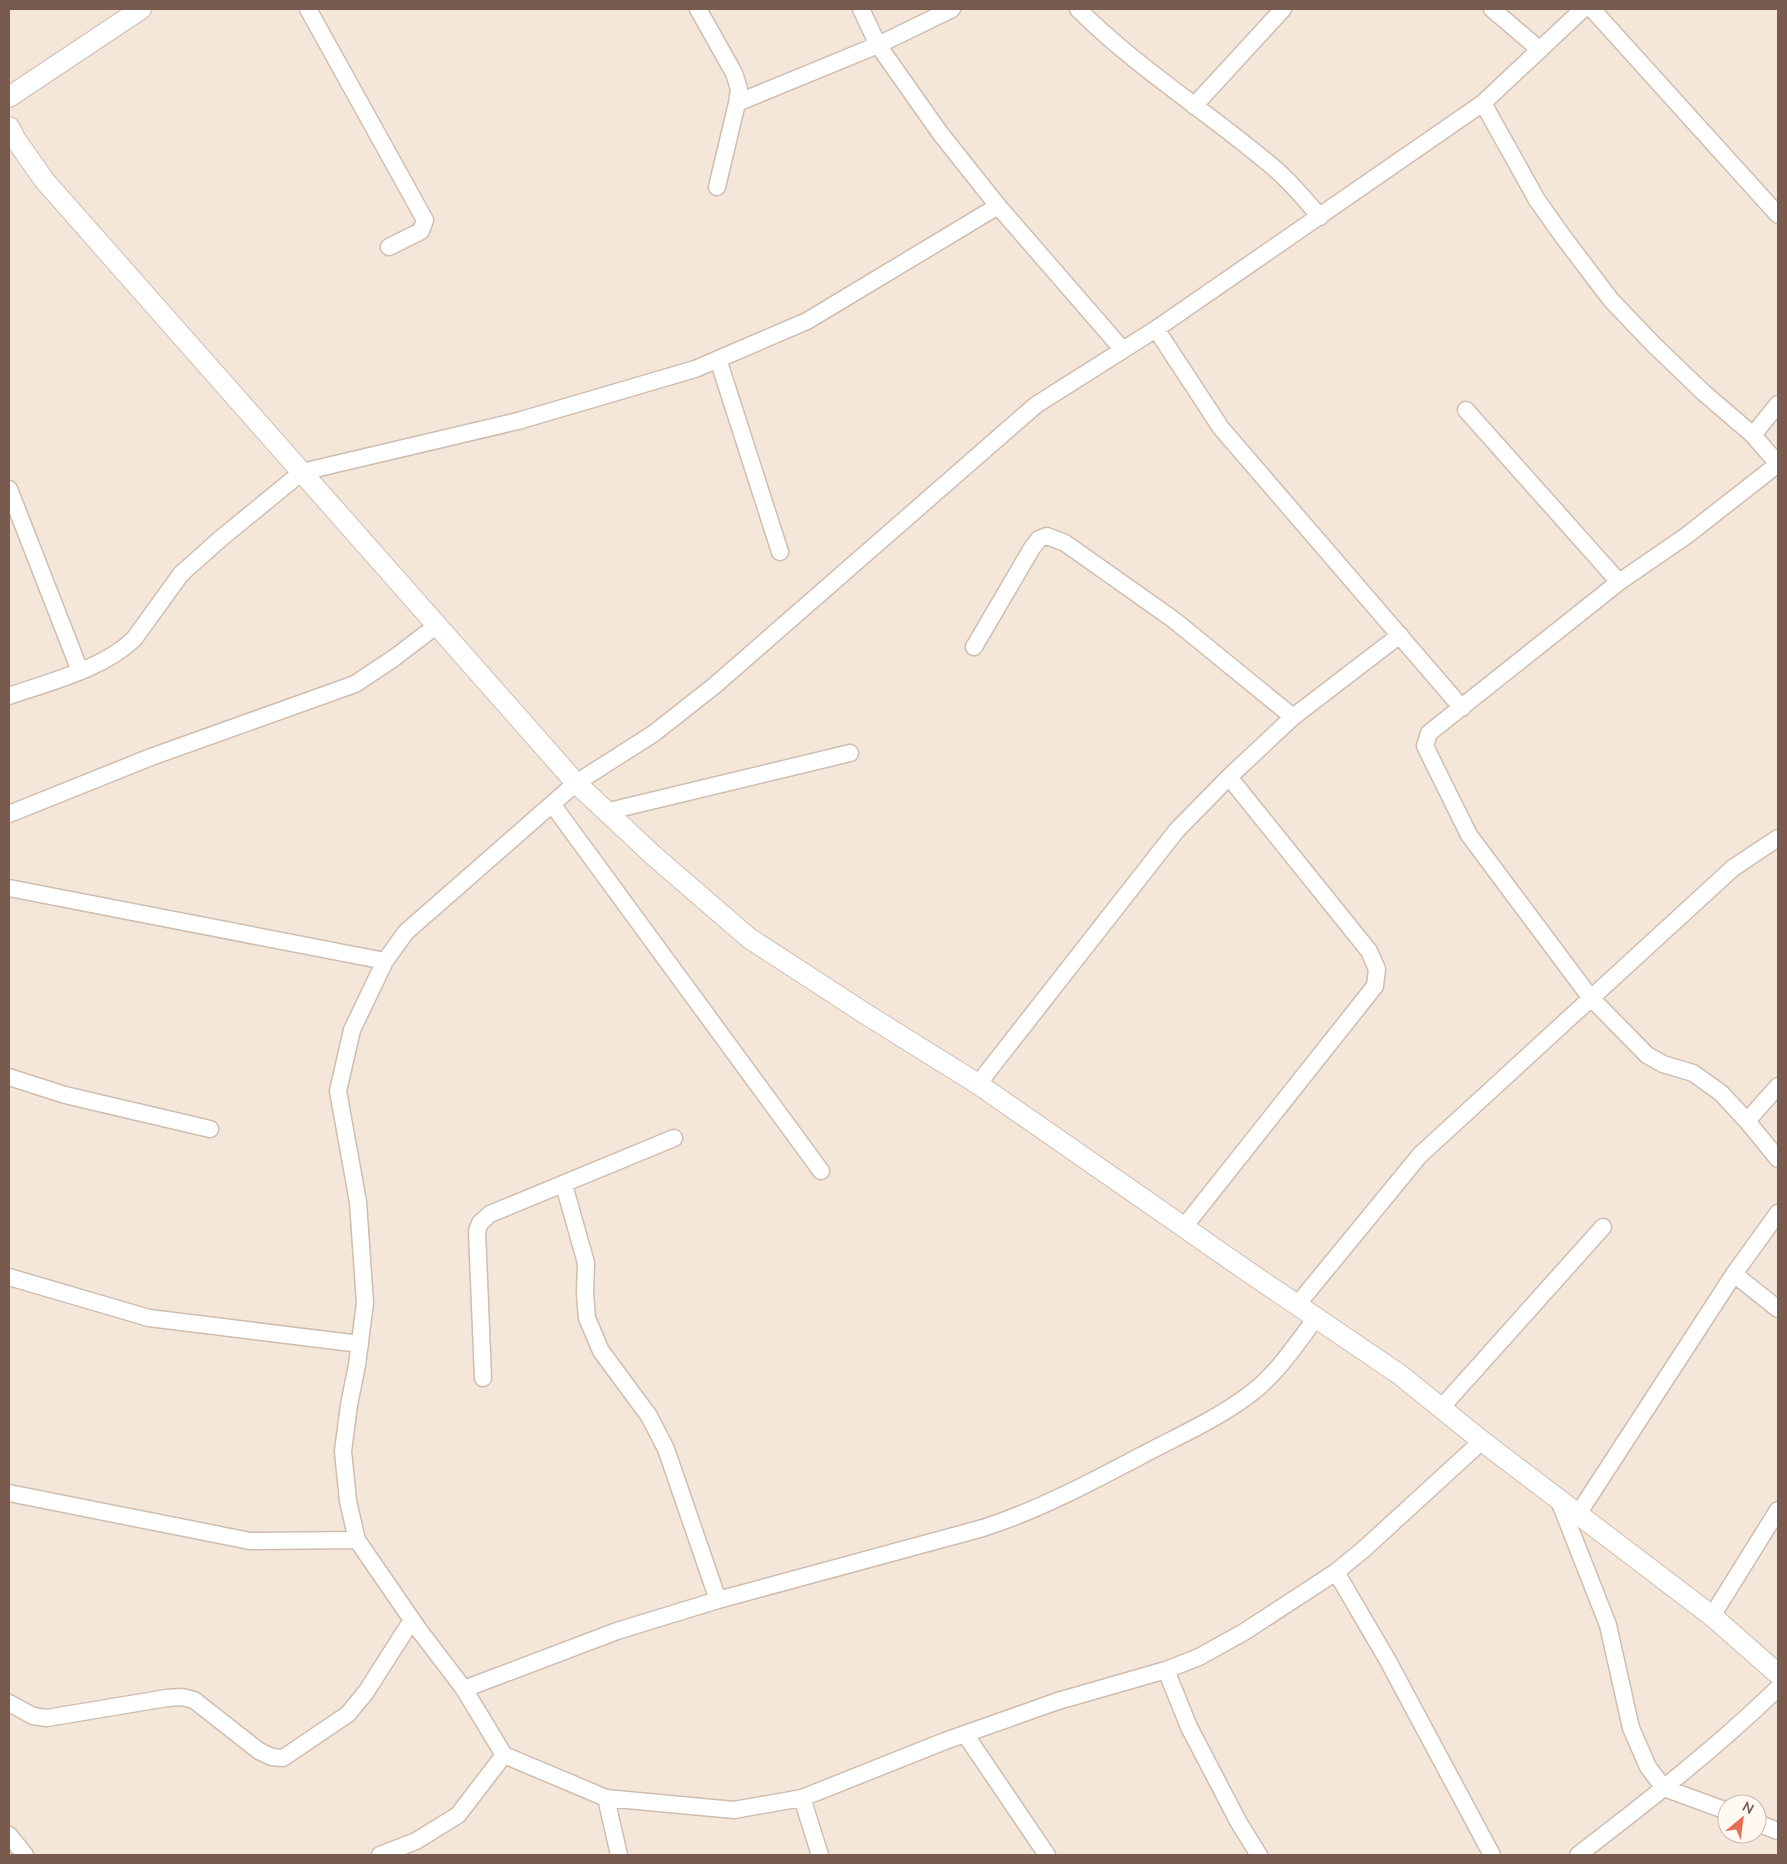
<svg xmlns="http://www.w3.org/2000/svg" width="1787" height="1864" font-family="'Nunito Sans',sans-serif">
	<rect width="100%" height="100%" fill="#fcf5eb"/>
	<path fill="#f4e7d9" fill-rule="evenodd" d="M9 9H1778V1855H9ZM1727 1804H1757V1834H1727Z"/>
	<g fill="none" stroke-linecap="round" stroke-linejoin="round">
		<g stroke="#cfbdb0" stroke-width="19">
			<path id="minor" d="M308 9 425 220 421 231 389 247
				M698 9 734 73 739 89 737 103 717 187
				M861 9 878 45 940 133 998 206 1123 350
				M1078 9C1136 67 1205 110 1267 162 1287 178 1304 198 1320 217
				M1492 9 1540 50
				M1592 9 1778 215
				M737 103 878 45 952 9
				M1483 103 1537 200 1564 238 1611 300 1653 344 1704 393 1753 435 1778 464
				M1194 106 1283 9
				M1156 329 1221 428 1462 708
				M718 359 780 552
				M1466 410 1619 582
				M1753 435 1778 404
				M1778 464 1686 536 1619 582 1429 733 1425 746 1469 835 1590 997 1647 1055 1663 1064 1693 1073 1721 1093 1747 1121 1778 1159
				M9 489 80 671
				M974 647 1032 548 1039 539 1047 536 1065 543 1174 620 1293 717
				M9 696C49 682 103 669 134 639L181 574 219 540 302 472 518 421 695 369 807 321 998 206
				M552 804 821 1171
				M605 812 850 753
				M9 814 151 757 355 684 394 658 436 626
				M9 888 385 961
				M9 1077 65 1095 210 1129
				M978 1084 1177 830 1229 777 1293 717 1400 635
				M1747 1121 1778 1086
				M564 1185 586 1263 585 1294 587 1318 601 1351 649 1416 666 1449 718 1600
				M1184 1227 1375 986 1377 969 1369 951 1229 777
				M1734 1274 1778 1309
				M9 1277 149 1318 360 1344
				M1297 1305 1420 1155 1733 868 1778 838
				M483 1378 477 1231 480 1223 490 1214 674 1138
				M1441 1408 1603 1227
				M1482 1441 1364 1549 1336 1572 1244 1632 1199 1657 1166 1670 1058 1701 945 1741 802 1798 734 1810 606 1798 504 1755 464 1689 419 1630 357 1540 348 1501 343 1451 349 1405 357 1365 365 1303 358 1202 338 1091 352 1030 385 961 406 932 576 783 653 734 714 686 1036 405 1156 329 1483 103 1583 9
				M9 1493 250 1541 357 1540
				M1558 1498 1608 1625 1631 1728 1648 1767 1664 1788 1727 1811
				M1578 1514 1734 1274 1778 1213
				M1336 1572 1387 1659 1492 1855
				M1712 1616 1778 1510
				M1166 1670 1189 1727 1239 1823 1259 1855
				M464 1689 617 1631 718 1600 983 1528C1042 1509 1097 1479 1152 1450 1187 1432 1224 1415 1254 1391 1279 1371 1297 1343 1316 1318
				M9 1703 33 1716 47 1718 167 1698 182 1697 194 1700 259 1751 272 1757 283 1758 348 1714 366 1692 412 1620
				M965 1734 1047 1855
				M606 1798 619 1855
				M802 1798 820 1855
				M1757 1823 1778 1831
				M9 1835 25 1855
				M380 1855 416 1841 458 1815 504 1755
				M1578 1855C1647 1802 1716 1748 1778 1688"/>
		</g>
		<g stroke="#cfbdb0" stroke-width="22">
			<path id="tertiary" d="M9 97 141 9
				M9 127 16 140 44 180 576 783 654 856 749 938 861 1011 978 1084 1247 1271 1399 1374 1482 1441 1712 1616 1778 1674"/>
		</g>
		<use href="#minor" stroke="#fff" stroke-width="16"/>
		<use href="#tertiary" stroke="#fff" stroke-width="20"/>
	</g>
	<rect width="1787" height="1864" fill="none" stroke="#785b4e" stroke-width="20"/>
	<g transform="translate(1742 1819) rotate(29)"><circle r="24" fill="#fff9f2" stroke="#c9bab0"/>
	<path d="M0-4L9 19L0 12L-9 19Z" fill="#e26e54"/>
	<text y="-8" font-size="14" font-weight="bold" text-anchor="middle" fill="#785b4e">N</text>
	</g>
</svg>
